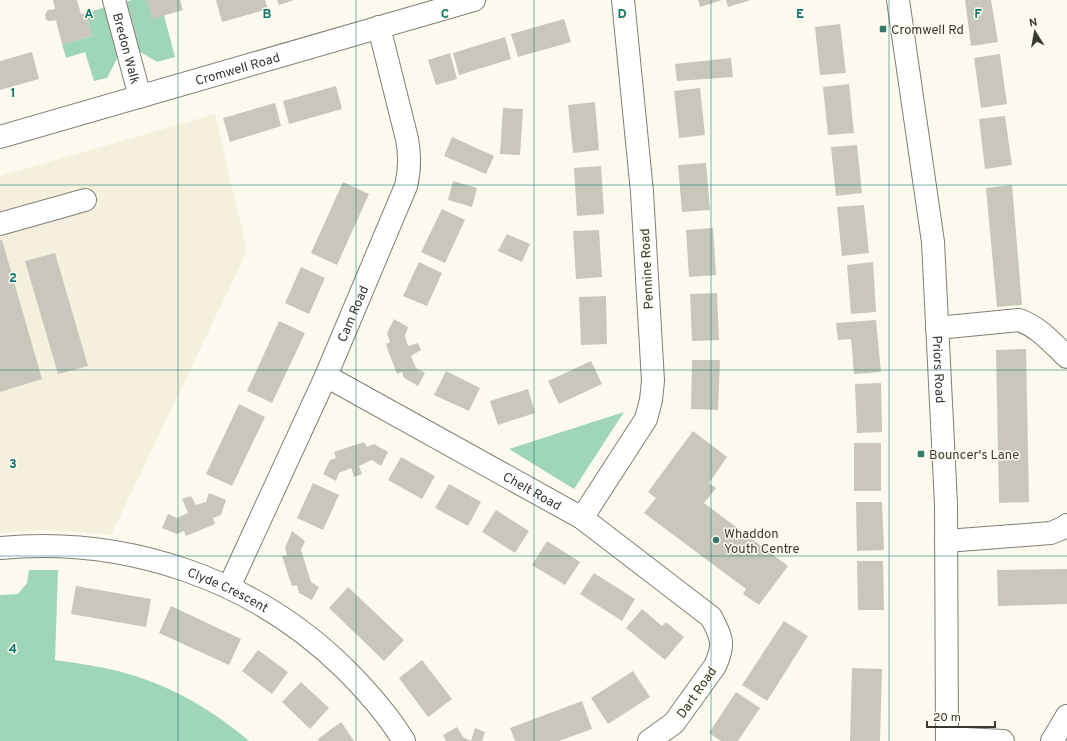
<svg xmlns="http://www.w3.org/2000/svg" width="1067" height="741" font-family="Overpass,sans-serif">
	<rect width="100%" height="100%" fill="#fcfaee"/>
	<path fill="#f4f0dd" d="M215 114 247 251 111 535 93 533 51 530 24 531 0 533V176Z"/>
	<path fill="#9fd5b8" d="M132 0H147L164 15 175 57 157 62 132 47 121 3Z
		M109 6 121 51 107 78 94 81 85 52 66 58 62 44 92 36 86 13Z
		M624 412 574 489 509 449Z
		M29 570H58L55 660C76 663 97 666 118 671 166 683 212 709 249 741H0V595L18 594 27 583Z"/>
	<path fill="#c9c7bb" d="M53 0H77L81 14 86 13 92 36 62 44 56 21 58 20 50 21 46 20 45 14 48 10 55 9Z
		M147 0H180L183 10 152 19Z
		M216 0H265L268 9 222 22Z
		M277 0H294L279 5Z
		M698 0H722L700 7Z
		M726 0H751L728 7Z
		M965 0H991L998 42 971 46Z
		M564 19 571 42 518 57 511 34Z
		M840 24 846 73 820 75 815 27Z
		M505 37 511 59 459 75 453 53Z
		M32 52 39 79 0 90V61Z
		M450 53 457 79 436 85 428 60Z
		M1000 54 1007 104 981 108 974 58Z
		M731 58 733 77 677 81 675 64Z
		M849 84 854 133 828 135 823 87Z
		M336 86 342 109 289 124 283 101Z
		M700 88 705 135 679 138 674 91Z
		M595 102 599 150 573 153 568 105Z
		M275 103 281 126 230 142 223 118Z
		M503 108 523 109 520 155 500 154Z
		M1005 116 1012 165 985 169 979 119Z
		M452 137 494 156 486 174 444 156Z
		M857 145 862 193 836 196 831 147Z
		M706 163 710 210 682 212 678 165Z
		M601 166 604 214 577 216 574 168Z
		M453 181 477 188 472 207 448 200Z
		M343 182 369 194 337 265 311 253Z
		M1012 185 1022 305 997 307 986 188Z
		M864 205 869 253 842 256 837 207Z
		M442 209 465 220 445 263 421 252Z
		M713 228 716 275 689 277 686 230Z
		M599 230 602 277 576 279 573 231Z
		M507 234 530 244 522 262 498 251Z
		M0 240H2L42 379 0 392Z
		M55 253 88 366 58 374 25 261Z
		M419 262 442 273 427 306 403 296Z
		M873 262 876 312 851 314 847 265Z
		M301 267 325 278 309 314 285 303Z
		M717 293 719 340 692 341 690 294Z
		M606 296 607 344 581 345 579 297Z
		M394 319 408 327 405 336 408 346 418 343 421 350 411 356 416 368 425 373 418 386 404 378 402 372 397 374 389 353 386 344 390 342 387 333Z
		M876 320 881 372 854 374 851 339 838 340 836 323Z
		M279 321 305 333 272 403 247 391Z
		M1026 349 1029 502 999 503 996 350Z
		M692 360H720L718 410 691 409Z
		M591 361 602 384 559 404 548 381Z
		M446 371 480 388 469 411 434 395Z
		M881 383 882 432 857 433 855 384Z
		M528 389 535 413 498 425 490 401Z
		M239 404 265 417 232 486 206 474Z
		M693 431 727 457 709 483 716 488 704 503 788 566 759 605 743 594 746 589 644 513 656 498 648 492Z
		M364 442 367 447 374 444 388 452 381 466 372 460 359 466 362 474 354 477 351 468 339 473 336 481 323 474 330 460 336 458 334 452Z
		M854 443H881V491H854Z
		M401 457 435 476 422 499 388 480Z
		M313 483 339 495 323 530 297 518Z
		M449 484 481 502 468 526 435 508Z
		M209 493 226 500 221 515 213 518 215 524 186 536 184 531 177 534 162 528 168 514 177 518 188 513 182 499 191 496 196 505 206 502Z
		M856 502H882L884 550 857 551Z
		M496 510 529 531 515 553 482 532Z
		M292 531 305 541 301 550 311 582 319 587 312 600 299 593 297 585 292 586 282 556 287 555 285 548Z
		M547 541 580 562 565 585 532 565Z
		M857 561H883L884 610H858Z
		M1067 569V604L998 606 997 570Z
		M594 573 635 599 622 621 580 594Z
		M76 586 151 599 146 627 71 614Z
		M348 587 404 640 384 661 329 608Z
		M171 606 241 639 229 665 159 633Z
		M642 609 662 626 666 622 684 637 665 660 626 628Z
		M784 621 808 636 767 701 742 685Z
		M258 650 288 672 272 694 242 671Z
		M422 660 452 699 428 717 399 678Z
		M852 668 882 669 880 741H850Z
		M633 671 650 697 608 724 591 698Z
		M301 682 329 708 310 729 282 702Z
		M736 692 760 708 738 741H721L709 733Z
		M582 701 592 729 559 741H515L510 728Z
		M341 722 354 741H319L318 739Z
		M457 727 463 737 471 741 475 728 485 732 482 741H446L443 735Z"/>
	<g fill="none" stroke-linecap="round" stroke-linejoin="round">
		<g stroke="#807f74" stroke-width="24">
			<g id="minor">
				<path id="s1" d="M114 0 140 97"/>
				<path id="s2" d="M0 137 474 0"/>
				<path d="M0 224 85 200"/>
				<path d="M937 328 1019 320C1039 327 1052 343 1067 357"/>
				<path id="s3" d="M326 376 582 518 711 617C722 637 725 645 715 666L674 723 649 741"/>
				<path d="M582 518 646 419 651 400 653 381 642 192 623 0"/>
				<path d="M946 541 1051 533 1063 528 1067 525"/>
				<path id="s4" d="M0 548C127 536 254 579 345 669 367 691 388 715 404 741"/>
				<path id="s5" d="M229 587 326 376 406 186C410 170 410 155 407 139L379 27"/>
				<path d="M947 738 1003 741"/>
				<path d="M1052 741 1067 716"/>
			</g>
		</g>
		<g stroke="#807f74" stroke-width="24">
			<g id="major">
				<path id="s6" d="M898 0 933 242 946 504 947 741"/>
			</g>
		</g>
		<use href="#minor" stroke="#fff" stroke-width="22"/>
		<use href="#major" stroke="#fff" stroke-width="22"/>
	</g>
	<path fill="none" stroke="#0f766e" stroke-width="1" stroke-opacity="0.55" d="M178 0V741M356 0V741M534 0V741M711 0V741M889 0V741M0 185H1067M0 370H1067M0 556H1067"/>
	<g fill="#37796b" stroke="#fcfaee" stroke-width="1.5">
		<rect x="879" y="25" width="8" height="8" rx="2"/>
		<rect x="917" y="450" width="8" height="8" rx="2"/>
		<circle cx="716" cy="540" r="4"/>
	</g>
	<g text-anchor="middle" stroke-width="3" stroke-linejoin="round" paint-order="stroke">
		<g font-size="13" fill="#393934" stroke="#fcfaee" text-anchor="start">
			<text x="891" y="34">Cromwell Rd</text>
			<text x="929" y="459">Bouncer's Lane</text>
			<text x="724" y="538">Whaddon<tspan x="724" dy="15">Youth Centre</tspan></text>
		</g>
		<g font-size="13" fill="#393934" stroke="#fcfaee">
			<text dy="5" stroke="none"><textPath href="#s1" startOffset="50">Bredon Walk</textPath></text>
			<text dy="5" stroke="none"><textPath href="#s2" startOffset="247">Cromwell Road</textPath></text>
			<text transform="translate(646 269) rotate(-93)" y="5">Pennine Road</text>
			<text dy="5" stroke="none"><textPath href="#s5" startOffset="300">Cam Road</textPath></text>
			<text dy="5" stroke="none"><textPath href="#s6" startOffset="372">Priors Road</textPath></text>
			<text dy="5" stroke="none"><textPath href="#s3" startOffset="236">Chelt Road</textPath></text>
			<text dy="5" stroke="none"><textPath href="#s4" startOffset="235">Clyde Crescent</textPath></text>
			<text transform="translate(696 692) rotate(-55)" y="5">Dart Road</text>
		</g>
	</g>
	<g font-size="13" text-anchor="middle" font-weight="bold" fill="#0f766e" stroke="#fcfaee" stroke-width="3" stroke-linejoin="round" paint-order="stroke">
		<text x="89" y="18">A</text>
		<text x="267" y="18">B</text>
		<text x="445" y="18">C</text>
		<text x="622" y="18">D</text>
		<text x="800" y="18">E</text>
		<text x="978" y="18">F</text>
		<text x="13" y="97">1</text>
		<text x="13" y="282">2</text>
		<text x="13" y="468">3</text>
		<text x="13" y="653">4</text>
	</g>
	<g transform="translate(1035 32) rotate(349)" stroke="#fcfaee" stroke-width="3" paint-order="stroke">
	<path d="M0-3L7 15L0 10L-7 15Z" fill="#393934"/>
	<text y="-6" font-size="11" font-weight="bold" text-anchor="middle" fill="#393934">N</text>
	</g>
	<path d="M927 721v6h68v-6" fill="none" stroke="#393934" stroke-width="2"/>
	<text x="933" y="721" font-size="12" fill="#393934" stroke="#fcfaee" stroke-width="3" paint-order="stroke">20 m</text>
</svg>
